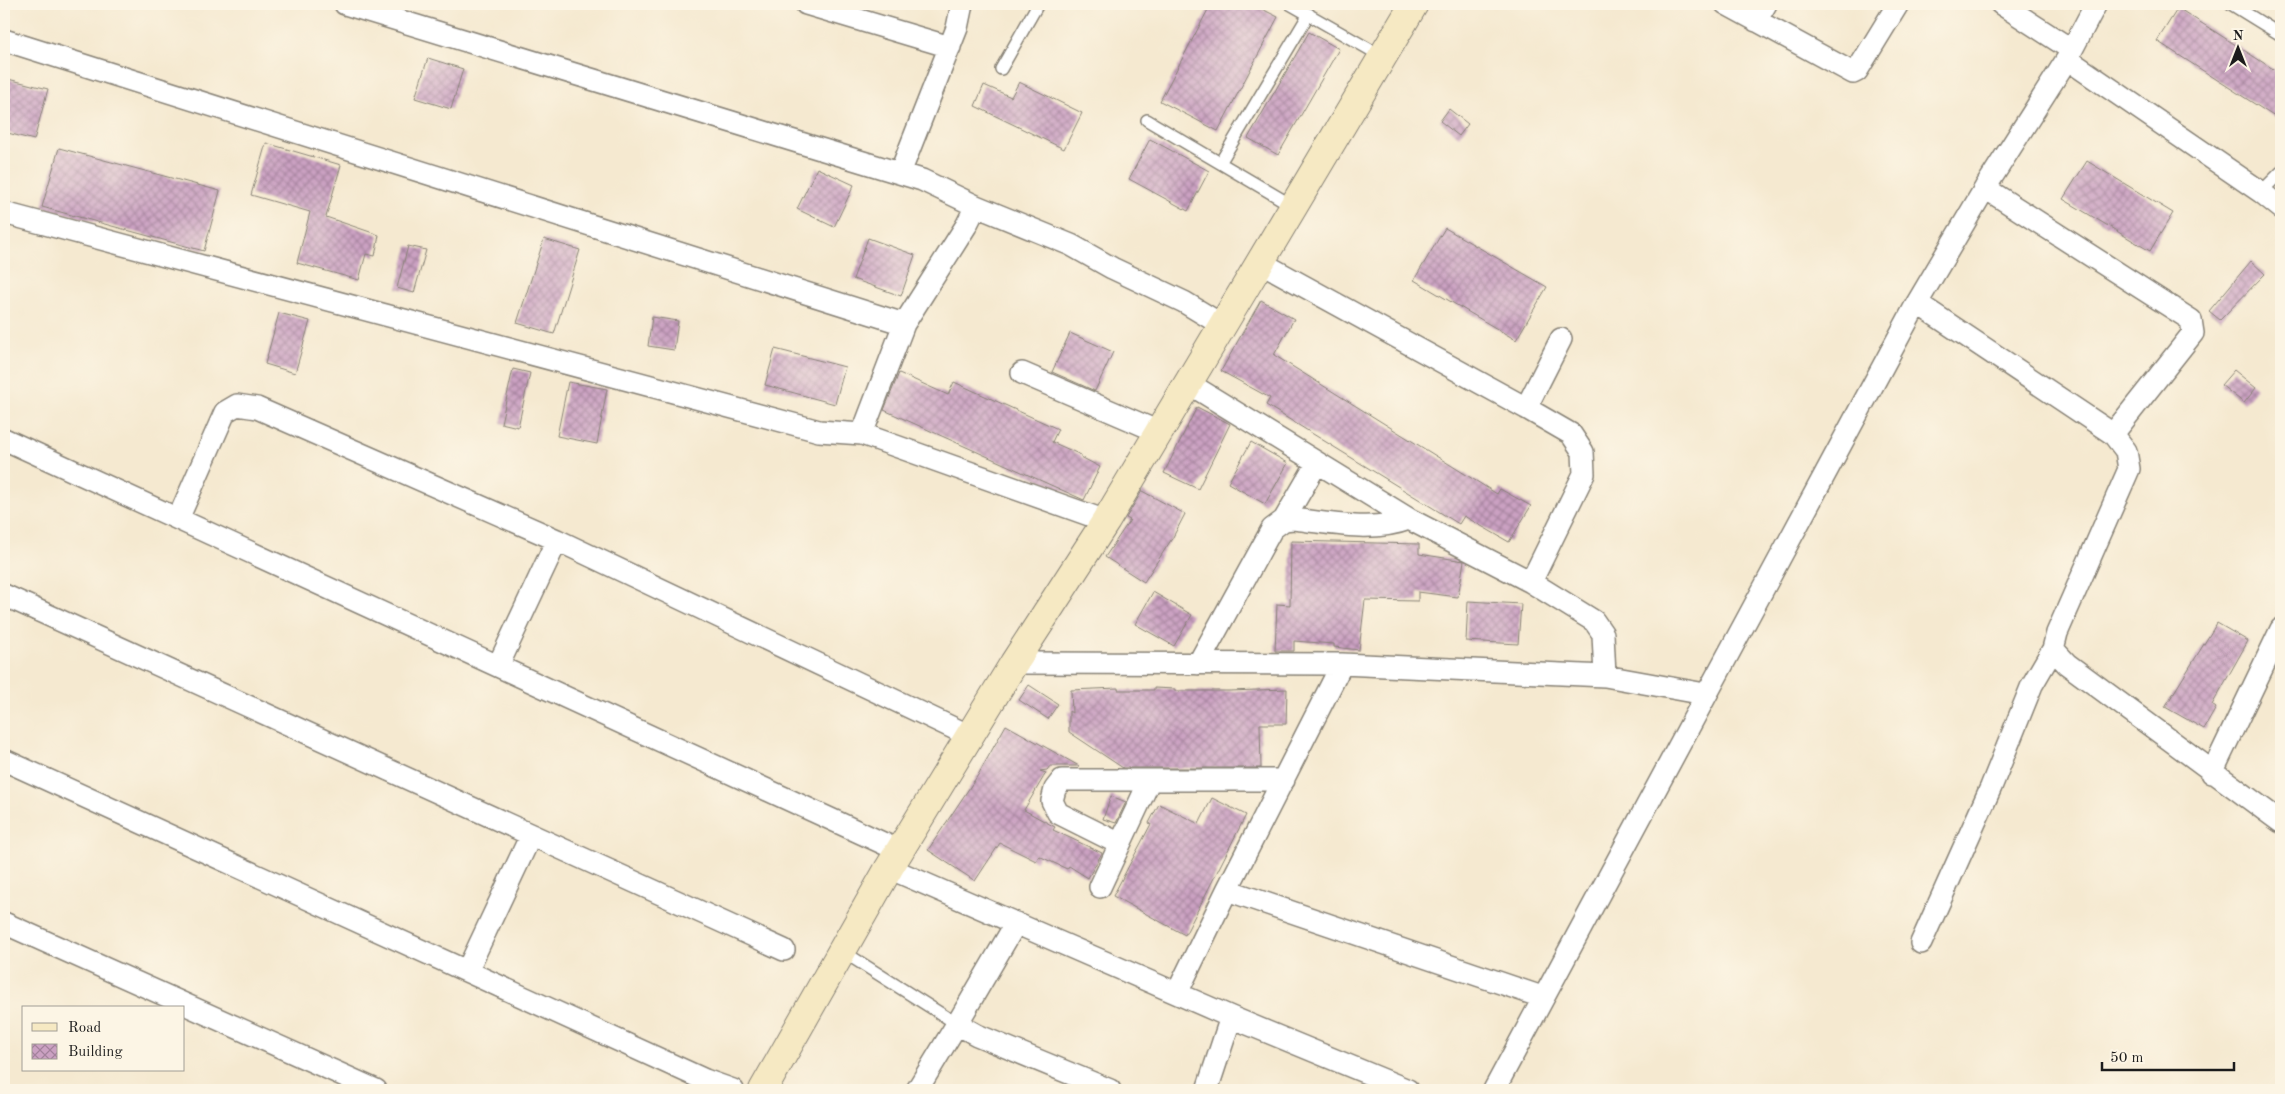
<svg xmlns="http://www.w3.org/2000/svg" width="2285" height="1094" font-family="'Old Standard TT',serif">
	<defs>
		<pattern id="building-cross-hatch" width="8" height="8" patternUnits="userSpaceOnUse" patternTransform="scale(1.25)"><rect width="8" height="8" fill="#cba1c2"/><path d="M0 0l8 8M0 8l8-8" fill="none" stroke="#a4829d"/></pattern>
	</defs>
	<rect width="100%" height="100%" fill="#fcf5e5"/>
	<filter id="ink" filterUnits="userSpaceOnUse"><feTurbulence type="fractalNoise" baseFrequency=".02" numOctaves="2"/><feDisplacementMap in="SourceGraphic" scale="10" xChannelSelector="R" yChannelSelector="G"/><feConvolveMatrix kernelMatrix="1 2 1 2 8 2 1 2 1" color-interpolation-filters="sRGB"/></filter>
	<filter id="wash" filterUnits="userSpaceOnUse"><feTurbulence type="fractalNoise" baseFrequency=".0096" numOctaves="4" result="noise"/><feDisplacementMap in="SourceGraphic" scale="20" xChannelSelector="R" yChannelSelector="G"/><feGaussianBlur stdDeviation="1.12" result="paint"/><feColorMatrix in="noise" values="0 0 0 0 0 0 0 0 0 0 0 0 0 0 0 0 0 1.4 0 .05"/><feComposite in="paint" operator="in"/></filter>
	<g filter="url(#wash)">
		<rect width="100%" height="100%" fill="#f5e9d0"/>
		<g id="blocks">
			<path fill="url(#building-cross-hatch)" d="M1211 4H1252L1278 17 1218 131 1160 101Z
				M2178 8 2281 74V121L2157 41Z
				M1309 32 1339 49 1278 155 1248 138Z
				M428 58 463 69 451 109 415 98Z
				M4 78 48 89 34 140 4 132Z
				M1019 82 1082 113 1064 149 975 106 984 85 1011 97Z
				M1449 109 1468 124 1459 136 1440 121Z
				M1150 139 1209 171 1188 211 1129 179Z
				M266 143 341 165 326 217 379 235 375 256 366 254 359 280 297 263 310 212 251 195Z
				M59 148 220 191 204 251 42 207Z
				M2087 161 2173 213 2150 251 2063 199Z
				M817 168 854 185 834 227 797 209Z
				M1445 228 1547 287 1516 340 1414 280Z
				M868 238 915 255 901 296 853 279Z
				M544 239 580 250 554 334 517 323Z
				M408 246 426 250 414 293 397 288Z
				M2251 261 2265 274 2220 320 2209 311Z
				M1261 300 1294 319 1274 355 1497 494 1500 489 1531 506 1509 542 1464 516 1459 524 1266 405 1270 398 1221 371Z
				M279 313 310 321 295 373 265 364Z
				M652 317 678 321 674 350 648 346Z
				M1070 333 1113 352 1095 391 1052 372Z
				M775 349 845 367 835 404 765 385Z
				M513 369 530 373 518 427 501 423Z
				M2234 370 2256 388 2244 403 2221 385Z
				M899 373 948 395 954 382 1058 429 1052 442 1081 455V457L1100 467 1084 500 884 410Z
				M568 382 607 389 597 444 557 436Z
				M1197 407 1230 424 1198 489 1164 473Z
				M1251 442 1288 463 1265 504 1228 483Z
				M1142 491 1185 514 1173 537 1144 582 1105 557 1130 520 1126 518Z
				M1291 541 1419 544V554L1464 561 1458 597 1418 592V601L1365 600 1359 650 1334 647V644L1294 641V651H1275L1277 604 1290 605Z
				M1153 592 1192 615 1174 646 1135 624Z
				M1468 601 1521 604 1518 644 1466 641Z
				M2217 623 2248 641 2212 705 2216 708 2204 729 2165 707Z
				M1029 685 1058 704 1048 719 1019 700Z
				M1118 688V690H1154V688L1175 689V691H1229L1287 689 1286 724H1260L1261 768H1123L1069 732V711L1072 713 1071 690Z
				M1006 725 1079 766H1050L1047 770 1040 771 1046 773 1024 810 1055 827 1053 830 1102 853 1088 878 1069 866 1067 869 1039 856 1036 861 1000 843 975 881 928 850 978 775Z
				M1111 796 1126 802 1116 823 1103 819Z
				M1212 798 1246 815 1185 935 1113 896 1151 824 1149 823 1159 804 1199 824Z"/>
		</g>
	</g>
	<g filter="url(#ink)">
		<use href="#blocks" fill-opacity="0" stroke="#888276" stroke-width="1"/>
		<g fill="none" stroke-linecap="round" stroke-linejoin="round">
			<g stroke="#888276" stroke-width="14">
				<path id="lane" d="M1290 4 1383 57
					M2231 4 2281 35
					M1001 69 1038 4
					M1147 120 1293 206
					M1220 163 1309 14
					M2261 192 2281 172
					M842 951 957 1024"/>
			</g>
			<g stroke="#888276" stroke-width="24">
				<path id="street" d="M345 4 922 180 976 206 1071 245 1112 268 1184 302 1222 325
					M806 4 950 47
					M1726 4 1853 73 1857 71 1898 4
					M2001 4 2072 50
					M1756 21 1766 4
					M4 40 904 324
					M2067 59 2261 192 2281 208
					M900 173 957 28 962 4
					M1985 188 2191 320 2193 333 2113 434
					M4 213 819 431 862 434 1106 521
					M1260 262 1526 408 1561 339
					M1917 303 2113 434 2126 451 2129 469 2057 633 2053 649 2067 664 2281 822
					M1022 373 1159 432
					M1188 383 1409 519 1531 582 1594 621 1603 634 1605 676
					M1526 408 1571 434 1583 452 1584 474 1531 582
					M862 434 904 324 966 226 976 206
					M4 439 900 851
					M178 519 225 412 237 405 257 408 557 540 970 736
					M1284 520 1317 463
					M4 595 784 950
					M1014 663 1342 664 1605 676 1705 694
					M1198 664 1272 529 1284 520 1293 519C1332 523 1372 533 1409 519
					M498 666 557 540
					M4 760 705 1080 733 1090
					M2212 773 2281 629
					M1120 844 1058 813 1052 801 1055 789 1062 780H1284
					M889 868 1231 1017 1408 1090
					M1100 887 1150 780
					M1227 890 1542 997
					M4 923 376 1090
					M1921 943 1991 787 2032 685 2053 649
					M467 971 531 835
					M1177 993 1227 890 1342 664
					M957 1024 1016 923
					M917 1090 957 1024 977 1035 1110 1090
					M1207 1090 1231 1017
					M1494 1090 1917 303 1985 188 2067 59 2096 4"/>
			</g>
			<g stroke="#888276" stroke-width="30">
				<path id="secondary" d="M763 1090 889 868 1014 663 1106 521 1414 4"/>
			</g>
			<use href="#lane" stroke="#fff" stroke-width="11"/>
			<use href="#street" stroke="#fff" stroke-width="21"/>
			<use href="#secondary" stroke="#f6e9c3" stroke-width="28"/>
		</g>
	</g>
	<rect width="2285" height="1094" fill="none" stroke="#fcf5e5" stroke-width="20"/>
	<rect x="22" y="1006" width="162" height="65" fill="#fcf5e5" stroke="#a29e95"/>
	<rect x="32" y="1023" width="25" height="8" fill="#f6e9c3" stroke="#a29e95"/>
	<text x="68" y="1032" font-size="15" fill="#1c1c1c">Road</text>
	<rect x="32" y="1044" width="25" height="15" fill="url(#building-cross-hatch)" stroke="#a29e95"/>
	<text x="68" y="1056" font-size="15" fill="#1c1c1c">Building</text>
	<g transform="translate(2238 48)" stroke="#fcf5e5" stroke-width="4" paint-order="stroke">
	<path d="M0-4L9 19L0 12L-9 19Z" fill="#1c1c1c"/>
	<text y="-8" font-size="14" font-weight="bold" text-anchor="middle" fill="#1c1c1c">N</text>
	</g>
	<path d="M2102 1062v8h132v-8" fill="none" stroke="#1c1c1c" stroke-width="2.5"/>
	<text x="2110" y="1062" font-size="15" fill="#1c1c1c" stroke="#fcf5e5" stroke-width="4" paint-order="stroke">50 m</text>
</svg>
